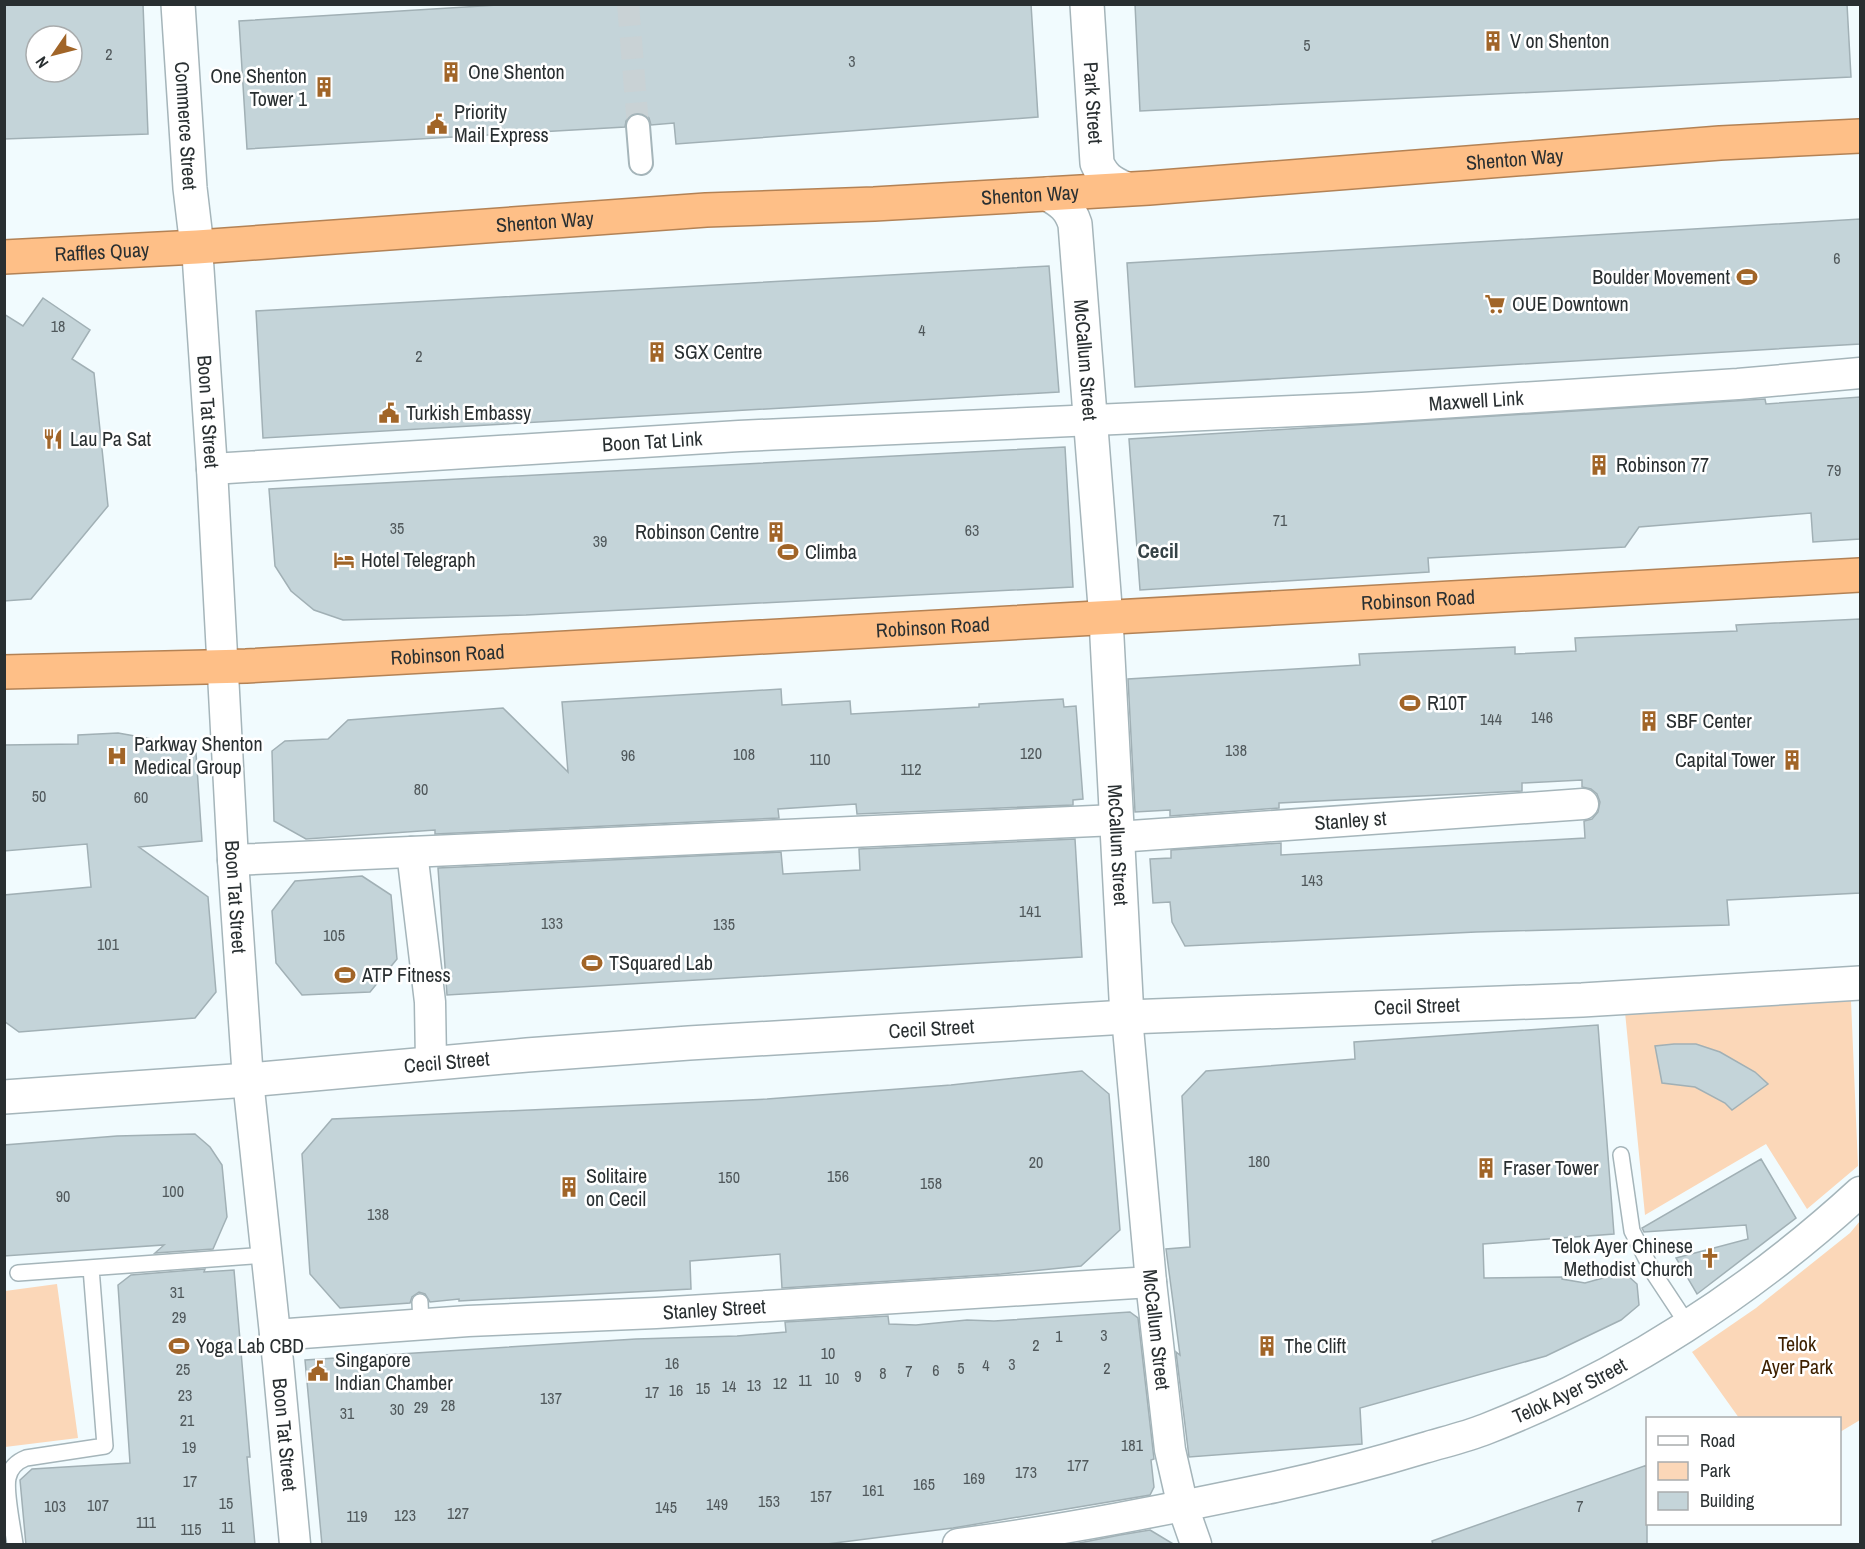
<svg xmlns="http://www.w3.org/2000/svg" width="1865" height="1549" font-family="'Archivo Narrow',sans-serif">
	<rect width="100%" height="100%" fill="#f1fbfe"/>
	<path fill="#fbd7b8" d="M1851 1001 1858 1166 1807 1209 1766 1144 1645 1215 1625 1012Z
		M1860 1221V1420L1840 1432V1418H1739L1692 1352 1756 1308 1850 1233Z
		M57 1284 78 1438 5 1447V1291Z"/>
	<path fill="#c4d4d9" stroke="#a1b0b5" stroke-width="1.5" fill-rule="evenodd" d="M4 4H143L148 134 4 139ZM36 36H72V72H36Z
		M515 4H1031L1038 117 676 144 674 123 651 125 649 118 644 114 638 113 630 115 626 121 625 127 247 149 239 21Z
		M1135 4H1847L1851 77 1140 111Z
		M1860 219V344L1135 387 1127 263Z
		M1049 266 1059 392 263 438 256 311Z
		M43 298 90 330 72 359 94 373 108 506 31 599 4 601V314L23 326Z
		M1860 397V539L1813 542 1811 513 1639 527 1625 547 1428 558 1429 572 1140 590 1129 439 1765 399 1766 404Z
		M1065 447 1073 587 526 615 343 620 314 610 291 591 275 566 269 489Z
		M1860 619V893L1727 900 1729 925 1476 932 1185 946 1172 922 1170 902 1153 903 1150 859 1171 858V850L1281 843V855L1585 838 1584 821 1592 819 1598 812 1600 802 1597 794 1591 789 1582 787V780L1522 783V791L1279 803V808L1170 816V810L1135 812 1128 679 1360 665 1359 654 1515 647V654L1576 651 1575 638 1737 631 1736 625Z
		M781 689 782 705 850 701 851 714 979 707V704L1063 699 1064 707 1076 706 1083 799 1073 800V805L857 814 856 804 778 809 779 818 435 834V830L306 839 274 821 272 751 285 741 328 739 348 720 503 708 568 772 562 702Z
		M118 733 152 739 196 753 202 841 139 847 208 897 216 992 195 1018 19 1032 4 1021V895L91 887 87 844 4 851V745L78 744V735Z
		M1075 839 1082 957 447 995 438 868 781 852 783 874 860 870 859 849Z
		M362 876 391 895 397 959 370 992 302 995 276 963 272 911 295 881Z
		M1598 1025 1614 1234 1483 1244 1484 1278 1562 1277V1279L1585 1283 1610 1276H1628L1637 1284 1639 1305 1621 1320 1546 1356 1360 1408 1362 1444 1189 1457 1176 1352 1180 1355 1166 1249 1190 1247 1182 1096 1206 1071 1355 1059 1354 1042Z
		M1674 1044H1696L1720 1052 1755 1072 1768 1084 1732 1110 1725 1103 1695 1087 1662 1083 1655 1046Z
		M1082 1071 1109 1094 1120 1230 1081 1266 1001 1274 782 1288 780 1254 690 1261 691 1289 459 1301V1299L430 1302 425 1294 419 1292 412 1297 410 1303 340 1308 310 1274 302 1154 332 1119 767 1099 951 1085Z
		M195 1134 210 1147 222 1165 227 1217 213 1249 155 1253 164 1245 4 1256V1145L117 1136Z
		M1761 1159 1796 1218 1697 1294 1676 1258 1748 1239 1746 1225 1644 1232 1642 1228Z
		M205 1269 204 1272 234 1270 250 1457H247L255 1545H26L20 1480 32 1469 130 1463 118 1285 131 1275Z
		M1130 1312 1138 1318 1154 1459 1151 1460 1154 1487 1150 1495 953 1528 819 1545H322L305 1360 636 1339 737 1336 786 1332 785 1322 888 1316 889 1324 916 1325 967 1320 994 1321Z
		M1647 1465V1545H1433L1432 1541Z
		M1150 1530 1175 1545H1069L1120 1535Z"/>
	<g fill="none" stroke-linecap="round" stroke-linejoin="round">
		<path stroke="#c9d2d5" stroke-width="22" stroke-dasharray="22 11" stroke-linecap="butt" d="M628 4 638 126"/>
		<g stroke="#a5b5ba" stroke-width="18">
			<path id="service" d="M1621 1155 1632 1231 1653 1272 1688 1325
				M18 1273 267 1255
				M420 1302 421 1325
				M15 1544C13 1529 5 1492 8 1478 10 1468 16 1462 26 1458L105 1446 91 1268"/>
		</g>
		<g stroke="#a5b5ba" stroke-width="26">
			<path id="pedestrian" d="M638 126 641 163"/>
		</g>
		<g stroke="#a5b5ba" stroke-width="33">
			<g id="minor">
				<path id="s1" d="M197 247 212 469 233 860 248 1080 278 1362 295 1544"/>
				<path id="s2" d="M212 469 739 436 1362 408 1738 384 1860 373"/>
				<path id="s3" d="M1117 837 1583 804"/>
				<path d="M412 852 430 1002 431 1063"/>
				<path d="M233 860 1116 820"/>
				<path id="s4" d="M1127 1017 1151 1282 1170 1450 1183 1507 1196 1544"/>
				<path id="s5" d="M275 1335 468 1321 656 1313 1151 1282"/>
				<path id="s6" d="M958 1544C1065 1530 1170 1509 1275 1487 1325 1476 1375 1463 1424 1448 1444 1442 1466 1437 1486 1429 1624 1375 1751 1292 1860 1192"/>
			</g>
		</g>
		<g stroke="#a5b5ba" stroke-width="36">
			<g id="tertiary">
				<path id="s7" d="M178 4 190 188 197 247"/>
			</g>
		</g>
		<g stroke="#a5b5ba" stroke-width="36">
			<g id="secondary">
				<path id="s8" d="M1087 4 1097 163C1103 177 1110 182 1124 188"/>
				<path id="s9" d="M1048 194C1062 202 1070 208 1075 224L1106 619 1127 1017"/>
				<path id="s10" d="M4 1097 248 1080 527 1055 689 1043 1127 1017 1582 1000 1860 983"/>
			</g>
		</g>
		<g stroke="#b38255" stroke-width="36">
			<g id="trunk">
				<path id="s11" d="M4 257 197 247 706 210 874 204 1149 188 1720 143 1860 136"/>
				<path id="s12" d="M4 672 246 666 1860 575"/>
			</g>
		</g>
		<use href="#service" stroke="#fff" stroke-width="15"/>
		<use href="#pedestrian" stroke="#fff" stroke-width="22"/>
		<use href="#minor" stroke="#fff" stroke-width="30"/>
		<use href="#tertiary" stroke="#fff" stroke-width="33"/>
		<use href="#secondary" stroke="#fff" stroke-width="33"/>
		<use href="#trunk" stroke="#febf87" stroke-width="33"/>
	</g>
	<defs>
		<g id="building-bare" transform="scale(1.62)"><path d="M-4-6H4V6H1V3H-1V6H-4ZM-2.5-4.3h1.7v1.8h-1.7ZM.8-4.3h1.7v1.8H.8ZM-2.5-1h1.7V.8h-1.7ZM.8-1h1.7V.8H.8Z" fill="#a16528" stroke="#fff" stroke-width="2.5" paint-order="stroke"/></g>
		<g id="civic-bare" transform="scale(1.62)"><path d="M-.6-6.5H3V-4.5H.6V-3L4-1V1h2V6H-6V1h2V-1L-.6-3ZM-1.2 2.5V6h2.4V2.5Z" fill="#a16528" stroke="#fff" stroke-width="2.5" paint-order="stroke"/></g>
		<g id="stadium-bare" transform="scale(1.62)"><path d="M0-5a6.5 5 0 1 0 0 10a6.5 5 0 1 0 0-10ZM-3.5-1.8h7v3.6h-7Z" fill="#a16528" stroke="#fff" stroke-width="2.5" paint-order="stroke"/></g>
		<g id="supermarket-bare" transform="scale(1.62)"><path d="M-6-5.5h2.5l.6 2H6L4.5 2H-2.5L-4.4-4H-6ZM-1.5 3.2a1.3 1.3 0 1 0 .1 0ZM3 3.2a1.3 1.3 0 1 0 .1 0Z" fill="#a16528" stroke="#fff" stroke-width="2.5" paint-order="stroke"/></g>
		<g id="restaurant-bare" transform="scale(1.62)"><path d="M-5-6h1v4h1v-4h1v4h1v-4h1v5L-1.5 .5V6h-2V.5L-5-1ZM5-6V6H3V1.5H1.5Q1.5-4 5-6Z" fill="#a16528" stroke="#fff" stroke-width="2.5" paint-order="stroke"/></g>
		<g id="hotel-bare" transform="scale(1.62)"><path d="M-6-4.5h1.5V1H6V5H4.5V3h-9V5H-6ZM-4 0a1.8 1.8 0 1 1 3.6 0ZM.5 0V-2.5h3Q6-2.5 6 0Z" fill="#a16528" stroke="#fff" stroke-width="2.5" paint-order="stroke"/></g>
		<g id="hospital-bare" transform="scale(1.62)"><path d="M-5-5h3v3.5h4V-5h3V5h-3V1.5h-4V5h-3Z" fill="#a16528" stroke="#fff" stroke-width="2.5" paint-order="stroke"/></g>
		<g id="church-bare" transform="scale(1.62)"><path d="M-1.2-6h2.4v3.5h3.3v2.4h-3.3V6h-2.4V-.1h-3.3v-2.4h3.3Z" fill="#a16528" stroke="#fff" stroke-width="2.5" paint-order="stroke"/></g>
	</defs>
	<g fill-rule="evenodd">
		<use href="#building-bare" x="1493" y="41"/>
		<use href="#building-bare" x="451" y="72"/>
		<use href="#building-bare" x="324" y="87"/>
		<use href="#civic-bare" x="437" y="124"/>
		<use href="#stadium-bare" x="1747" y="277"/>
		<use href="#supermarket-bare" x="1495" y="304"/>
		<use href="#building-bare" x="657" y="352"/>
		<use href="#civic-bare" x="389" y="413"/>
		<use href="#restaurant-bare" x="53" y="439"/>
		<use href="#building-bare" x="1599" y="465"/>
		<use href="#building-bare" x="776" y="532"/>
		<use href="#stadium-bare" x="788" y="552"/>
		<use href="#hotel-bare" x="344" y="560"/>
		<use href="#stadium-bare" x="1410" y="703"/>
		<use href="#building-bare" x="1649" y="721"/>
		<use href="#hospital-bare" x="117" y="756"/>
		<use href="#building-bare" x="1792" y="760"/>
		<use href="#stadium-bare" x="592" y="963"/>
		<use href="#stadium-bare" x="345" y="975"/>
		<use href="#building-bare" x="1486" y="1168"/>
		<use href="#building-bare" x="569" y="1187"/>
		<use href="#church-bare" x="1710" y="1258"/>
		<use href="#stadium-bare" x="179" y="1346"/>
		<use href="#building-bare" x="1267" y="1346"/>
		<use href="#civic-bare" x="318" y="1371"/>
	</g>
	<g text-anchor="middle" stroke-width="5" stroke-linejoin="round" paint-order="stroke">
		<g font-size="16" fill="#50585b">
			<text x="1307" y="51">5</text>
			<text x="109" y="60">2</text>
			<text x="852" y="67">3</text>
			<text x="1837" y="264">6</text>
			<text x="58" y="332">18</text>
			<text x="922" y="336">4</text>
			<text x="419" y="362">2</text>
			<text x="1834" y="476">79</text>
			<text x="1280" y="526">71</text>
			<text x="397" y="534">35</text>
			<text x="972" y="536">63</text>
			<text x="600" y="547">39</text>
			<text x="1542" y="723">146</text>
			<text x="1491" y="725">144</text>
			<text x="1236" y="756">138</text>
			<text x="1031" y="759">120</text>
			<text x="744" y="760">108</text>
			<text x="628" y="761">96</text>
			<text x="820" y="765">110</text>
			<text x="911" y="775">112</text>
			<text x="421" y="795">80</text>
			<text x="39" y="802">50</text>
			<text x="141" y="803">60</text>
			<text x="1312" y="886">143</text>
			<text x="1030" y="917">141</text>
			<text x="552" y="929">133</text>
			<text x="724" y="930">135</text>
			<text x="334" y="941">105</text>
			<text x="108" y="950">101</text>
			<text x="1259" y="1167">180</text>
			<text x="1036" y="1168">20</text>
			<text x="838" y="1182">156</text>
			<text x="729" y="1183">150</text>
			<text x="931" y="1189">158</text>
			<text x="173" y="1197">100</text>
			<text x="63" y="1202">90</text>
			<text x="378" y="1220">138</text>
			<text x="177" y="1298">31</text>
			<text x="179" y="1323">29</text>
			<text x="1104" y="1341">3</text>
			<text x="1059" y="1342">1</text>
			<text x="1036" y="1351">2</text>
			<text x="828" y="1359">10</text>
			<text x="672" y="1369">16</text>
			<text x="1012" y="1370">3</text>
			<text x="986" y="1371">4</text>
			<text x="961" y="1374">5</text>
			<text x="1107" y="1374">2</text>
			<text x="183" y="1375">25</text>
			<text x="936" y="1376">6</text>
			<text x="909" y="1377">7</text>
			<text x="883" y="1379">8</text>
			<text x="858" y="1382">9</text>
			<text x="832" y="1384">10</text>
			<text x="805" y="1386">11</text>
			<text x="780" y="1389">12</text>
			<text x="754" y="1391">13</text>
			<text x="729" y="1392">14</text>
			<text x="703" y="1394">15</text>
			<text x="676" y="1396">16</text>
			<text x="652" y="1398">17</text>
			<text x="185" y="1401">23</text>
			<text x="551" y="1404">137</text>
			<text x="448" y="1411">28</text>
			<text x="421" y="1413">29</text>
			<text x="397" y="1415">30</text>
			<text x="347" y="1419">31</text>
			<text x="187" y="1426">21</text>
			<text x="1132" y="1451">181</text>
			<text x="189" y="1453">19</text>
			<text x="1078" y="1471">177</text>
			<text x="1026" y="1478">173</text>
			<text x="974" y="1484">169</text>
			<text x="190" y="1487">17</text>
			<text x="924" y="1490">165</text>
			<text x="873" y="1496">161</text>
			<text x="821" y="1502">157</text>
			<text x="769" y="1507">153</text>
			<text x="226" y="1509">15</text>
			<text x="717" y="1510">149</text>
			<text x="98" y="1511">107</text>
			<text x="55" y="1512">103</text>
			<text x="1580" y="1512">7</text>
			<text x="666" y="1513">145</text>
			<text x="458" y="1519">127</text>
			<text x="405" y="1521">123</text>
			<text x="357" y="1522">119</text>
			<text x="146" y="1528">111</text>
			<text x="228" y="1533">11</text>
			<text x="191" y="1535">115</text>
		</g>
		<g font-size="20" fill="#292f31" stroke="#fff" text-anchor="start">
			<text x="1510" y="48">V on Shenton</text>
			<text x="468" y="79">One Shenton</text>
			<text x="307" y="83" text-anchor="end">One Shenton<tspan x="307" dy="23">Tower 1</tspan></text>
			<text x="454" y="119">Priority<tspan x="454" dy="23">Mail Express</tspan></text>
			<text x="1730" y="284" text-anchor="end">Boulder Movement</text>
			<text x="1512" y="311">OUE Downtown</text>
			<text x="674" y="359">SGX Centre</text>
			<text x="406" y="420">Turkish Embassy</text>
			<text x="70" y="446">Lau Pa Sat</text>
			<text x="1616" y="472">Robinson 77</text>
			<text x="759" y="539" text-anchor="end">Robinson Centre</text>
			<text x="805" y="559">Climba</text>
			<text x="361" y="567">Hotel Telegraph</text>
			<text x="1427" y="710">R10T</text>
			<text x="1666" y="728">SBF Center</text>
			<text x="134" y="751">Parkway Shenton<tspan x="134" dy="23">Medical Group</tspan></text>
			<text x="1775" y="767" text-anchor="end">Capital Tower</text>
			<text x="609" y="970">TSquared Lab</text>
			<text x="362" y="982">ATP Fitness</text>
			<text x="1503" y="1175">Fraser Tower</text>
			<text x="586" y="1183">Solitaire<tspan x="586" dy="23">on Cecil</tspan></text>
			<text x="1693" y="1253" text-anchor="end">Telok Ayer Chinese<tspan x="1693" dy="23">Methodist Church</tspan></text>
			<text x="196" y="1353">Yoga Lab CBD</text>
			<text x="1284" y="1353">The Clift</text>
			<text x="335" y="1367">Singapore<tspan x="335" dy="23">Indian Chamber</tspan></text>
		</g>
		<g font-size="20" fill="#292f31" stroke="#fff">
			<text dy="7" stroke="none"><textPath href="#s8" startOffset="99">Park Street</textPath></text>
			<text dy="7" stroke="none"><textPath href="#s7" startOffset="122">Commerce Street</textPath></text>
			<text dy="7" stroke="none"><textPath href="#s11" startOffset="1514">Shenton Way</textPath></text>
			<text dy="7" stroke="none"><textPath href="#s11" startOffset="1028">Shenton Way</textPath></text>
			<text dy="7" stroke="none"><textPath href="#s11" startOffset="542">Shenton Way</textPath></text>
			<text dy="7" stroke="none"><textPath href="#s11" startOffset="98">Raffles Quay</textPath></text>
			<text dy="7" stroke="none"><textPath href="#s9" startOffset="178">McCallum Street</textPath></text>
			<text dy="7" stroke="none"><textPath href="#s2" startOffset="1266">Maxwell Link</textPath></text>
			<text dy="7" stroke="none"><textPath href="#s1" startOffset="165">Boon Tat Street</textPath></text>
			<text dy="7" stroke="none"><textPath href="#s2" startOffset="441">Boon Tat Link</textPath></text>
			<text dy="7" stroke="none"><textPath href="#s12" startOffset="1416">Robinson Road</textPath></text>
			<text dy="7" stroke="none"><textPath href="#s12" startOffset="930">Robinson Road</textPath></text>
			<text dy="7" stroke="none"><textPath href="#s12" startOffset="444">Robinson Road</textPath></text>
			<text dy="7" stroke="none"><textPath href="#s3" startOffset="234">Stanley st</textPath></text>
			<text dy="7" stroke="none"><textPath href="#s9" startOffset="664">McCallum Street</textPath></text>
			<text dy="7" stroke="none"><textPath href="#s1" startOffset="651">Boon Tat Street</textPath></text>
			<text dy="7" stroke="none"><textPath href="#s10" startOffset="1416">Cecil Street</textPath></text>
			<text dy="7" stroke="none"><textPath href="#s10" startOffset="930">Cecil Street</textPath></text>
			<text dy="7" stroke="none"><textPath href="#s10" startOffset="444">Cecil Street</textPath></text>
			<text dy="7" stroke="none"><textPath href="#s5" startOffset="440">Stanley Street</textPath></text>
			<text dy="7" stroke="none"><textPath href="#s4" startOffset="314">McCallum Street</textPath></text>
			<text dy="7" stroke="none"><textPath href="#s6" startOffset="633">Telok Ayer Street</textPath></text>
			<text dy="7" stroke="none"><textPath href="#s1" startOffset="1191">Boon Tat Street</textPath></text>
		</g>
		<g font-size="20" fill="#3e2101" stroke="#fff">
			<text x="1797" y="1351">Telok<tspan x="1797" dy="23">Ayer Park</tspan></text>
		</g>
		<g font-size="21" font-weight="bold" fill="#364347" stroke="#fff">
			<text x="1158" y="558">Cecil</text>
		</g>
	</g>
	<rect width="1865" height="1549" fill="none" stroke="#292f31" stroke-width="12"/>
	<rect x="1646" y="1417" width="195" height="108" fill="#ffffff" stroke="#a9acad" stroke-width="1.5"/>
	<rect x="1658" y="1436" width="30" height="9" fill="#ffffff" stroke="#a9acad" stroke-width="1.5"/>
	<text x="1700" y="1447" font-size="18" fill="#292f31">Road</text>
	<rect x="1658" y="1462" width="30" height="18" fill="#fbd7b8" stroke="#a9acad" stroke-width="1.5"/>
	<text x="1700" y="1477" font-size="18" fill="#292f31">Park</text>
	<rect x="1658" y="1492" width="30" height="18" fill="#c4d4d9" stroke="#a9acad" stroke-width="1.5"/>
	<text x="1700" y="1507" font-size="18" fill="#292f31">Building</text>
	<g transform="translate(54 54) rotate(235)"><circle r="28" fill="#ffffff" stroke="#a9acad" stroke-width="1.5"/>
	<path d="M0-4.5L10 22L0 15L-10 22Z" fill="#a16528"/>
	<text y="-9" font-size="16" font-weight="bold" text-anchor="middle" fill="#292f31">N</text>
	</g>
</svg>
